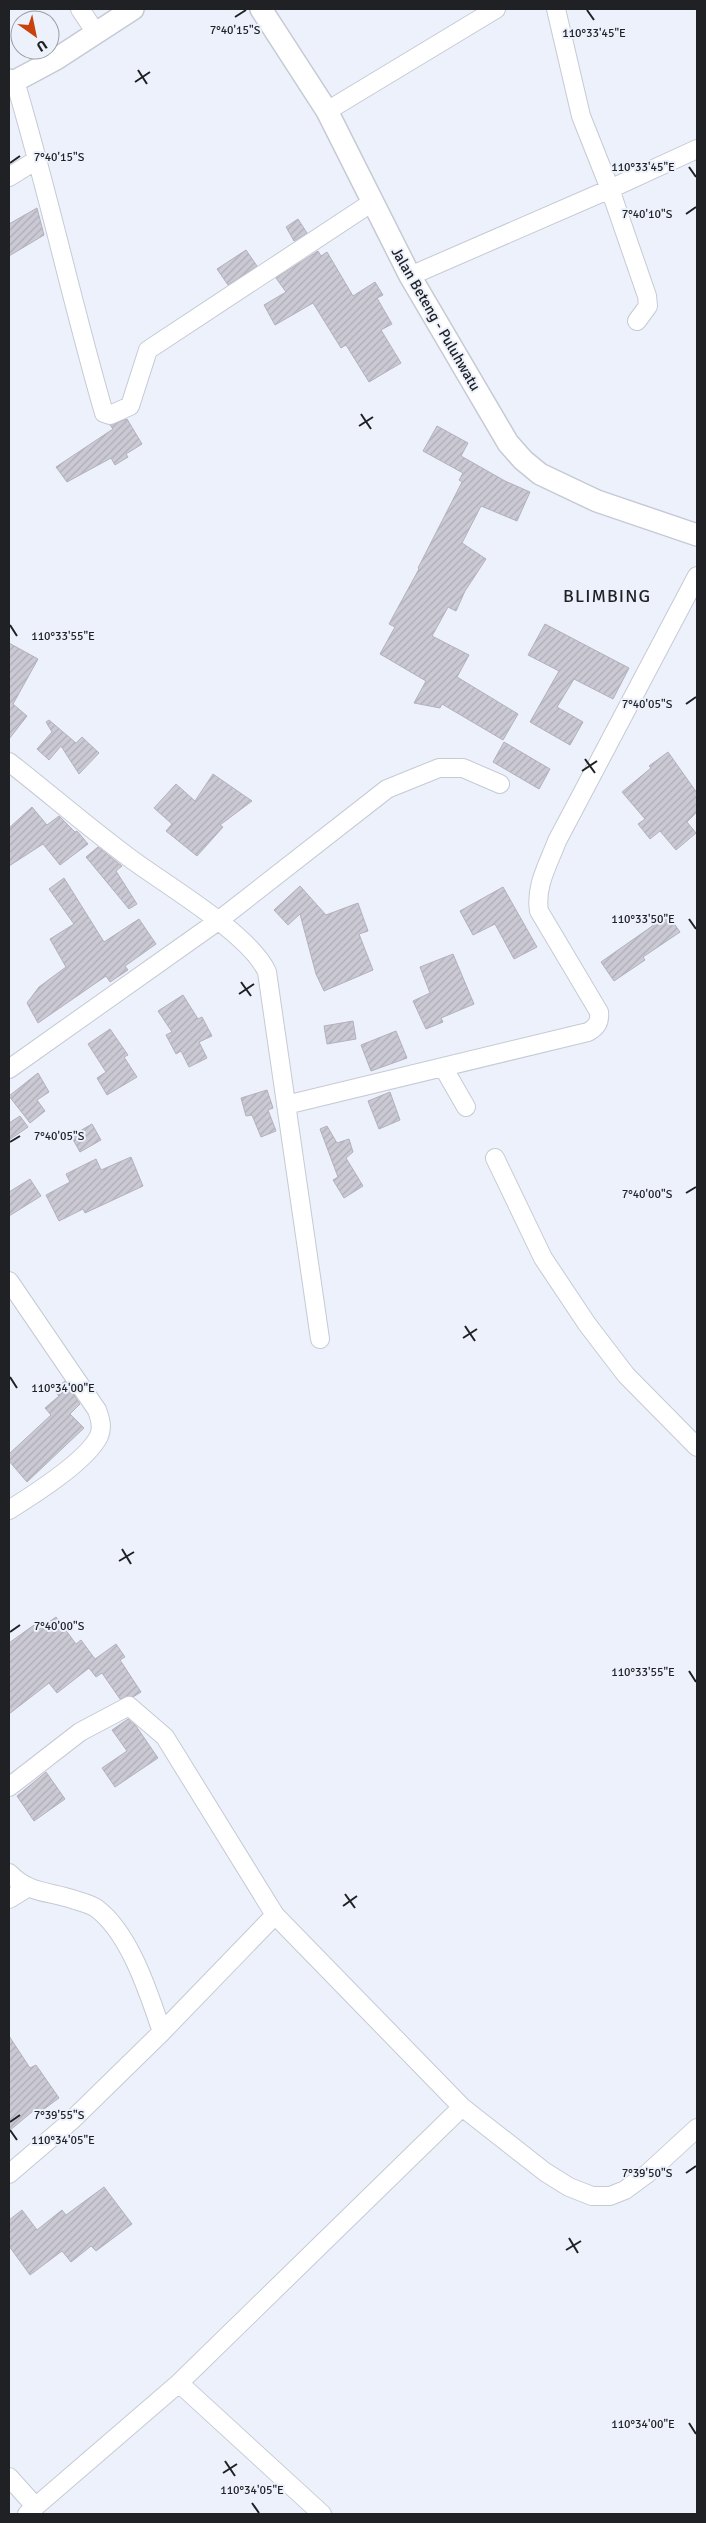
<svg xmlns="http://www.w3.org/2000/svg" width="706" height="2523" font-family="Signika,sans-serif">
	<defs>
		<pattern id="building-hatch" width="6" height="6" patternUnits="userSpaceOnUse" patternTransform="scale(1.25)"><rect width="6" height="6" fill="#cbc9d3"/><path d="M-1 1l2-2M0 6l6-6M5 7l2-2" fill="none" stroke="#aeacb5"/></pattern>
	</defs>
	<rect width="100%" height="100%" fill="#ecf1fc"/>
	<path fill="url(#building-hatch)" stroke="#b3b1bc" d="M37 208 44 235 9 256V224Z
		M298 219 307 233 294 241 286 227Z
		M246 250 257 266 228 285 217 269Z
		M318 251 321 256 327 252 353 296 375 282 383 295 377 298 392 324 381 330 401 363 369 382 346 345 341 348 313 303 275 325 264 305 286 292 276 278Z
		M127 419 142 444 126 454 128 457 115 465 111 458 67 482 56 467 113 429 110 425Z
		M437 426 468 443 461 456 505 481 530 492 517 521 481 506 462 543 486 559 465 591 456 611 448 607 432 636 469 655 457 677 518 714 503 740 442 704 440 708 414 703 426 681 380 654 395 627 389 624 419 569 418 568 462 482 459 480 463 473 423 451Z
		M545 624 629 668 613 699 574 679 557 707 583 722 570 745 530 722 559 671 528 655Z
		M9 643 38 659 13 704 27 716 9 739Z
		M49 720 76 743 82 737 99 753 79 774 61 746 49 760 37 749 52 732 46 722Z
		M504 742 550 769 539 789 493 762Z
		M668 752 697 793V812L687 822 696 833 676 850 660 831 650 839 638 824 645 819 622 792 651 768 649 766Z
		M213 774 252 801 220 825 223 827 197 856 166 831 172 824 154 808 176 784 195 801Z
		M32 807 47 825 59 816 75 832 77 831 88 844 60 865 43 844 9 866V828Z
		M98 847 122 866 116 871 137 904 129 909 86 857Z
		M64 878 104 942 139 919 156 944 125 966 128 970 110 982 106 976 38 1023 27 1003 39 987 66 967 50 939 74 924 49 889Z
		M300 886 326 915 358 903 368 931 359 934 373 970 324 991 316 974 300 914 288 925 274 910Z
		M503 887 537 947 514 959 495 924 473 935 460 911Z
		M668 915 680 932 643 957 645 960 614 981 601 962Z
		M453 954 474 1004 441 1018 443 1022 426 1029 413 1001 430 993 420 967Z
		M183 995 198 1019 202 1017 212 1036 199 1042 207 1058 189 1067 181 1051 176 1054 166 1035 172 1032 158 1011Z
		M353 1021 356 1039 327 1044 324 1026Z
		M110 1029 128 1055 124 1057 137 1077 107 1095 97 1078 106 1072 88 1044Z
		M396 1031 407 1058 371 1071 361 1045Z
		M38 1073 49 1092 37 1100 45 1111 30 1123 9 1096Z
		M267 1090 273 1108 268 1110 276 1131 261 1137 252 1115 246 1116 241 1098Z
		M390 1092 400 1120 379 1129 368 1101Z
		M20 1116 28 1127 9 1140V1123Z
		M92 1124 101 1140 80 1152 71 1136Z
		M327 1126 337 1143 349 1139 353 1152 346 1158 363 1186 344 1198 333 1180 338 1177 320 1129Z
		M131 1157 143 1186 85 1213 83 1209 59 1221 46 1195 70 1182 66 1174 96 1159 101 1170Z
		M30 1179 41 1196 9 1216V1192Z
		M65 1381 80 1404 70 1414 84 1428 27 1482 9 1461V1454L51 1415 45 1408 59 1396 54 1390Z
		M56 1617 76 1644 81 1640 95 1659 116 1644 125 1657 120 1660 141 1692 133 1697 120 1699 102 1673 96 1677 89 1668 57 1693 49 1683 9 1714V1643L34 1625 38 1630Z
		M128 1719 136 1726 158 1758 115 1787 102 1768 127 1751 112 1730Z
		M46 1772 65 1799 34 1821 17 1796Z
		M9 2036 30 2068 36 2065 59 2098 36 2115 33 2111 9 2131Z
		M104 2187 132 2224 96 2251 91 2246 71 2262 62 2251 30 2275 9 2246V2220L22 2210 37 2230 62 2210 66 2215Z"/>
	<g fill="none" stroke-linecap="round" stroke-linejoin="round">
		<g stroke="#c5cad4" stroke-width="20">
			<path id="minor" d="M80 9 96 33
				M556 9 581 116 610 189 647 296 648 306 637 321
				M15 81C48 191 72 303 104 413L110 415 130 406 148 350 371 203
				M327 111 496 9
				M9 177 38 159
				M410 276 610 189 697 149
				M9 762C50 794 89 828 131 859 166 885 250 934 267 972L320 1339
				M443 1067 466 1107
				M9 1069 218 921 387 789 439 768H463L500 784
				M286 1105 588 1032C597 1027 600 1022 599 1012L539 911C535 886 548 865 557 841L697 576
				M495 1158 543 1258 587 1324 626 1375 697 1447
				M9 1281 97 1410C100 1418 103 1427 99 1436 87 1461 33 1495 9 1510
				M9 1787 80 1732 129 1706 165 1737 275 1915 462 2107 545 2172 569 2187 592 2196H610L625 2190 648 2173 697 2128
				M9 1873C29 1894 49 1891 75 1900 82 1902 90 1904 96 1908 130 1933 149 1994 162 2032L71 2121 9 2174
				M9 1899 27 1888
				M162 2032 275 1915
				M179 2383 322 2514
				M9 2477 35 2506
				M27 2514 179 2383 462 2107"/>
		</g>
		<g stroke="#c5cad4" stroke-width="24">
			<path id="tertiary" d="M261 9 327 111 410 276 508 443 523 460 540 474 597 501 697 535
				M9 80 15 81 56 59 133 9"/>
		</g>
		<use href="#minor" stroke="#fff" stroke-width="18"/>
		<use href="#tertiary" stroke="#fff" stroke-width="21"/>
	</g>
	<path fill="none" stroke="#1f2125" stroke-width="2" d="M587 10 594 20M235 17 246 10M138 70 147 84M135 82 150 72M10 163 20 156M689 167 696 177M686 214 696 207M361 414 371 429M359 426 373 417M10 625 17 636M686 704 696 697M585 759 595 773M582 771 597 761M689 919 696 929M241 982 251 996M239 994 254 984M10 1142 20 1136M686 1193 696 1187M465 1326 475 1341M463 1338 477 1329M10 1377 17 1388M122 1549 131 1564M119 1561 134 1552M10 1632 20 1625M689 1671 696 1682M345 1894 355 1908M343 1906 357 1896M10 2122 20 2115M10 2130 17 2140M686 2173 696 2166M569 2238 578 2253M566 2250 581 2241M689 2423 696 2434M225 2461 235 2476M223 2473 237 2464M252 2503 259 2513"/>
	<g text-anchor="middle" stroke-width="4" stroke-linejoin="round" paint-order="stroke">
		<g font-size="15" fill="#1f2125" stroke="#ecf1fc">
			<text transform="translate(436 319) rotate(60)" y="5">Jalan Beteng - Puluhwatu</text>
		</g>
		<g font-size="18" letter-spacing="1" fill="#1f2125" stroke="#ecf1fc">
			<text x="607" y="602">BLIMBING</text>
		</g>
	</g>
	<g font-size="12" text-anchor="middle" fill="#1f2125" stroke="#ecf1fc" stroke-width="4" stroke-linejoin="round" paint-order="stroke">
		<text x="235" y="34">7°40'15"S</text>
		<text x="594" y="37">110°33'45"E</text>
		<text x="59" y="161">7°40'15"S</text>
		<text x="643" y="171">110°33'45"E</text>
		<text x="647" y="218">7°40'10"S</text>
		<text x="63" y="640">110°33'55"E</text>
		<text x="647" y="708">7°40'05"S</text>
		<text x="643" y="923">110°33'50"E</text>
		<text x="59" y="1140">7°40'05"S</text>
		<text x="647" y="1198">7°40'00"S</text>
		<text x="63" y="1392">110°34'00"E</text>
		<text x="59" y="1630">7°40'00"S</text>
		<text x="643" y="1676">110°33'55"E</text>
		<text x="59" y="2119">7°39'55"S</text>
		<text x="63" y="2144">110°34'05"E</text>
		<text x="647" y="2177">7°39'50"S</text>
		<text x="643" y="2428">110°34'00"E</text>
		<text x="252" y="2494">110°34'05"E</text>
	</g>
	<rect width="706" height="2523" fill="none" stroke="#1f2125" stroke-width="20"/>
	<g transform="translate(35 35) rotate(147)"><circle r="24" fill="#ecf1fc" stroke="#9a9ea6"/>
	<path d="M0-4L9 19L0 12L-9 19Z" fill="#c9420b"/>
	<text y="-8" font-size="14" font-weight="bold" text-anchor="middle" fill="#1f2125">U</text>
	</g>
</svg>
